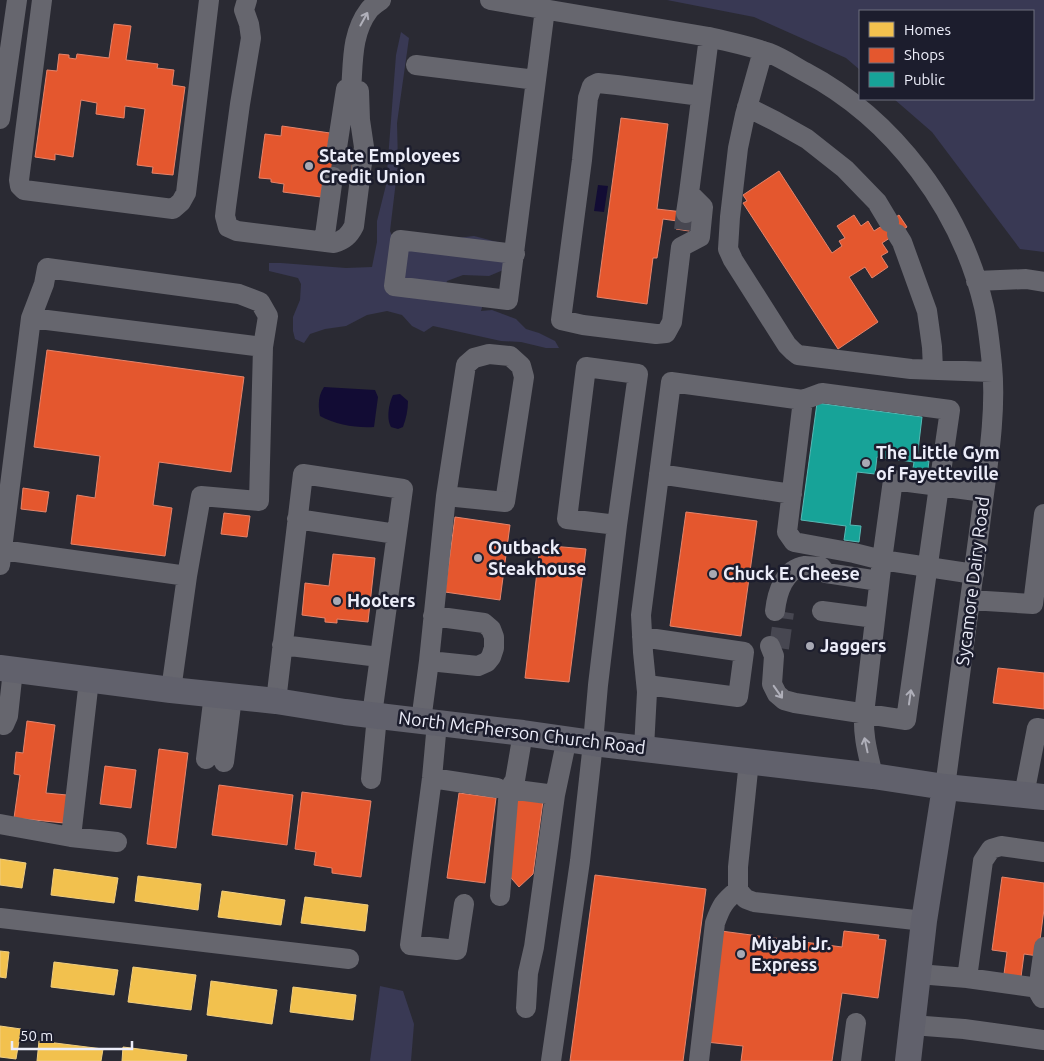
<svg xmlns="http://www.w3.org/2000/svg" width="1044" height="1061" font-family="Ubuntu,sans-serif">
	<rect width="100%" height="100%" fill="#2a2a33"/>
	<path fill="#393954" d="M667 0H1044V252L1020 249 932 132 894 99H1033V11H860V70L846 58 754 17Z
		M401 32 409 38 397 123 398 164 390 231 396 245 474 236 505 244 508 268 489 276 463 275 447 281 444 290 483 304 481 311 492 310 516 319 526 329 539 333 555 341 559 348H546L521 342 501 341 433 326 424 332 412 326 402 315 387 311 367 315 346 326 325 329 310 334 304 343 295 339 293 331V317L300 300 301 284 298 278 269 271V263H281L346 268 372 267 377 242V221L386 185 396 55Z
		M380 986 403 991 414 1024 411 1061H370Z"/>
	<path fill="#120c34" d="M598 185 608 186 604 212 594 211Z
		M324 387 375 390 378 397 374 427C356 428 336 425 320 416 318 405 318 396 324 387Z
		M400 394 408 401C408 410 406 419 403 427L398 429 391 427C386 419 389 403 393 395Z"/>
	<path fill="#f2c14e" stroke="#f0ce81" d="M0 859 26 863 22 888 0 885Z
		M54 869 118 878 114 903 51 895Z
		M138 876 201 884 198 910 135 901Z
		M222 891 285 900 281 925 218 917Z
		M305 897 368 905 365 931 301 923Z
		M0 951 9 952 6 978 0 977Z
		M54 962 118 970 114 995 51 987Z
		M133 967 196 975 191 1010 128 1002Z
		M211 981 277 990 272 1024 207 1015Z
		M293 987 356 995 353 1020 290 1012Z
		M0 1026 21 1029 16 1059 0 1057Z
		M39 1041 103 1049 101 1061H37Z
		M123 1047 187 1055 186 1061H122Z"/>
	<path fill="#e4572e" stroke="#e6846b" d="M114 24 131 26 126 60 158 64 157 68 174 70 172 85 185 87 173 175 152 173 153 167 137 165 145 109 125 106 124 118 96 114 97 103 81 100 73 157 55 154V160L35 157 47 70 57 71 59 54 69 55V58L76 59 77 54 109 58Z
		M621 118 668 124 657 209 692 213 689 231 676 229 677 221 663 219 657 258H653L647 304 597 297Z
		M282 126 330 133 327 152 358 157 355 180 324 176 321 197 283 192 284 184 271 182V179L259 178 265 134 281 136Z
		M779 171 832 253 842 246 839 241 845 238 837 226 854 215 861 226 868 221 874 231 899 215 907 227 882 243 888 252 881 256 888 267 872 278 865 267 849 277 878 322 838 349 743 203 747 201 743 195Z
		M47 350 244 377 231 472 159 462 153 505 172 508 165 556 71 544 77 495 95 498 100 456 34 447Z
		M23 488 49 492 46 512 21 509Z
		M686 512 757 521 741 636 670 626Z
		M224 513 250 516 247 537 221 534Z
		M455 517 510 525 500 600 445 592Z
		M540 545 586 549 569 682 525 678Z
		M333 554 375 558 368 622 337 619V623L325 622V618L302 615 305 583 329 586Z
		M998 668 1044 673V709L993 703Z
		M27 721 55 725 46 793 67 795 64 823 14 818 20 775 14 774 16 752 23 753Z
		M159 749 188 753 176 848 147 844Z
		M105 766 136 770 131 808 100 804Z
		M219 785 293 795 287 845 212 835Z
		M302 792 371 801 361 877 332 873V868L314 865 316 852 295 849Z
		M459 793 496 798 485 883 447 878Z
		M515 797 543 801 533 874 519 887 505 871Z
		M595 875 706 889 683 1061H570Z
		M1002 877 1044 883V909L1038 956 1024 954 1021 977 1004 974 1007 952 992 950Z
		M721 931 842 947 844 931 879 935 878 939 886 940 878 998 842 993 832 1061H741L743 1046 706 1042Z"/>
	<path fill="#17a398" stroke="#57b9b5" d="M817 403 922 417 917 459 929 461 927 476 912 474 914 462 877 457 875 474 857 472 850 525 861 526 859 542 844 540 846 526 801 520Z"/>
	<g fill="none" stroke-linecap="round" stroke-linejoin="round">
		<path stroke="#474751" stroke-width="20" stroke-dasharray="20 10" stroke-linecap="butt" d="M340 178 343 155
			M684 230 686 213
			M779 648 784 612"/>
		<path stroke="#66666e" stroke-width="20" d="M42 0 19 180 20 186 24 190 173 209 181 202 186 193 209 0
			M247 0 244 10 249 24 251 38 240 104 226 207 225 216 228 227 237 231 334 243C344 240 349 236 354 226L364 147 360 120 359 91 346 89 336 154
			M490 0 709 37C729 42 750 46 769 53 782 58 794 66 805 72 894 119 961 209 984 307 988 325 990 346 992 365 997 416 986 474 980 525 969 613 957 700 945 787
			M763 51 745 115 738 148 730 217 728 249 733 260 787 345 793 351 798 355 911 369 992 372
			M416 65 536 80
			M701 96 617 85 598 83 592 86 588 98 582 160 561 320 583 325 656 334 666 333 672 322 681 247 700 237 703 207 689 193 709 37
			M350 101C354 70 349 36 369 10 372 6 377 3 381 0
			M747 107 775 121 807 139 845 169 877 202 889 222
			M0 119 17 0
			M686 213 689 193
			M897 234 902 242 927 311 932 347 933 369
			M324 242 333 177
			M515 254 400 240 394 286 508 300 545 9
			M976 281 1026 279 1044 282
			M31 318 263 347
			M803 400 787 532 794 542 854 553 882 560 974 574
			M659 474 792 494
			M297 519 396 534
			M2 550 187 576
			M0 565 31 318 44 284 47 268 239 294 260 302 268 316 263 347 259 501 201 496 187 576 171 690
			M970 600 1033 604 1044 514
			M775 611C777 593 784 569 805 566 810 566 816 567 821 567L826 573 879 581
			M822 611 875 618
			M642 637 744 652 738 697 647 685
			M282 645 379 657
			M770 646 774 656 772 684 777 694 784 700 795 703 906 720 939 486 893 480 882 560 864 714C863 738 868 753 873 776
			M429 661 478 666 487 662 491 657 494 648V637L491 629 484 623 433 616
			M276 701 303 474 403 489 372 715
			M421 721 429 661 446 496 466 365 474 358 489 354 510 356 521 366 524 377 505 502 446 496
			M437 723 432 778 410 945 457 950 464 904
			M4 725 8 716 13 670
			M644 748 647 692 643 652 641 615 671 382 803 400 822 393 950 410 939 486 984 492
			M206 759 214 694
			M749 761 738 867V890L742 895 746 899 754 902 924 921
			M224 762 232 697
			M432 778 497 788
			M371 779 377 716
			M509 789 555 795
			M1024 795 1037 728 1044 729
			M0 824 71 837 117 842
			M71 837 89 680
			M500 896 509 789 515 780 523 733
			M0 918 349 959
			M918 974 967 978 983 861 991 849 1001 846 1044 852
			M967 978 1039 988
			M1042 998 1038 991 1044 947
			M526 1008 528 973 534 947 555 795 567 738
			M912 1025 964 1029 1044 1040
			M551 1061 580 861 593 743 598 685 617 525 638 374 586 367 567 519 617 525
			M699 1061 715 923C721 906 724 901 738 890
			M851 1061 856 1023"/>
		<path stroke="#61616c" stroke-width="26" d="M0 668 171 690 276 701 345 712 523 733 593 743 873 776 945 787 1044 797
			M908 1061 924 921 945 787"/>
	</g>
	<defs><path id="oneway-shaft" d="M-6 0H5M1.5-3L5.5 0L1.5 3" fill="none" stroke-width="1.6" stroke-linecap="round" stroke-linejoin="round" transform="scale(1.25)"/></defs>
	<g stroke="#b0b0ba">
		<use href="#oneway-shaft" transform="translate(364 19) rotate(-61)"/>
		<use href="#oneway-shaft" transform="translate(778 692) rotate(55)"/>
		<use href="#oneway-shaft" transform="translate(910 697) rotate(-82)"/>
		<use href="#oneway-shaft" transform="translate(866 745) rotate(-102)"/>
	</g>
	<g fill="#a8a9b4" stroke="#1c1d2d" stroke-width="2">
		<circle cx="309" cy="166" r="5"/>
		<circle cx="866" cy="463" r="5"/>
		<circle cx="478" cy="558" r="5"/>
		<circle cx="713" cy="574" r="5"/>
		<circle cx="337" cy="601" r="5"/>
		<circle cx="810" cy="646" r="5"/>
		<circle cx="741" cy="954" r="5"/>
	</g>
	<g text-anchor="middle" stroke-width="5" stroke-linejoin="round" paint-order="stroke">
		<g font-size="18" font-weight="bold" fill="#ecedf9" stroke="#1c1d2d" text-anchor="start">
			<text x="319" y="162">State Employees<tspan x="319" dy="21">Credit Union</tspan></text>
			<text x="876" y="459">The Little Gym<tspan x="876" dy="21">of Fayetteville</tspan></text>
			<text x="488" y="554">Outback<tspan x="488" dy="21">Steakhouse</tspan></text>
			<text x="723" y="580">Chuck E. Cheese</text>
			<text x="347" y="607">Hooters</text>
			<text x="820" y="652">Jaggers</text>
			<text x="751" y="950">Miyabi Jr.<tspan x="751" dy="21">Express</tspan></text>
		</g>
		<g font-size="18" fill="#ecedf9" stroke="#1c1d2d">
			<text transform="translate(973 581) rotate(-83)" y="6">Sycamore Dairy Road</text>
			<text transform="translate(522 733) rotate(7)" y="6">North McPherson Church Road</text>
		</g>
	</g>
	<rect x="859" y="10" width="175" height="90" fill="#1c1d2d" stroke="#6f707f"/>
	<rect x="869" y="22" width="25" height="15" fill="#f2c14e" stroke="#6f707f"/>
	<text x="904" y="35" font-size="15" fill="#ecedf9">Homes</text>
	<rect x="869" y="48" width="25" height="15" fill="#e4572e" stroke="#6f707f"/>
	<text x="904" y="60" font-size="15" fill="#ecedf9">Shops</text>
	<rect x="869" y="72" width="25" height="15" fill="#17a398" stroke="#6f707f"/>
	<text x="904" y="85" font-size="15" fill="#ecedf9">Public</text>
	<path d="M12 1041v8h120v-8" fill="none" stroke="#ecedf9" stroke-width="2.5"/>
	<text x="20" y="1041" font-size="15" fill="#ecedf9" stroke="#1c1d2d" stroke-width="4" paint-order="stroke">50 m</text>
</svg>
